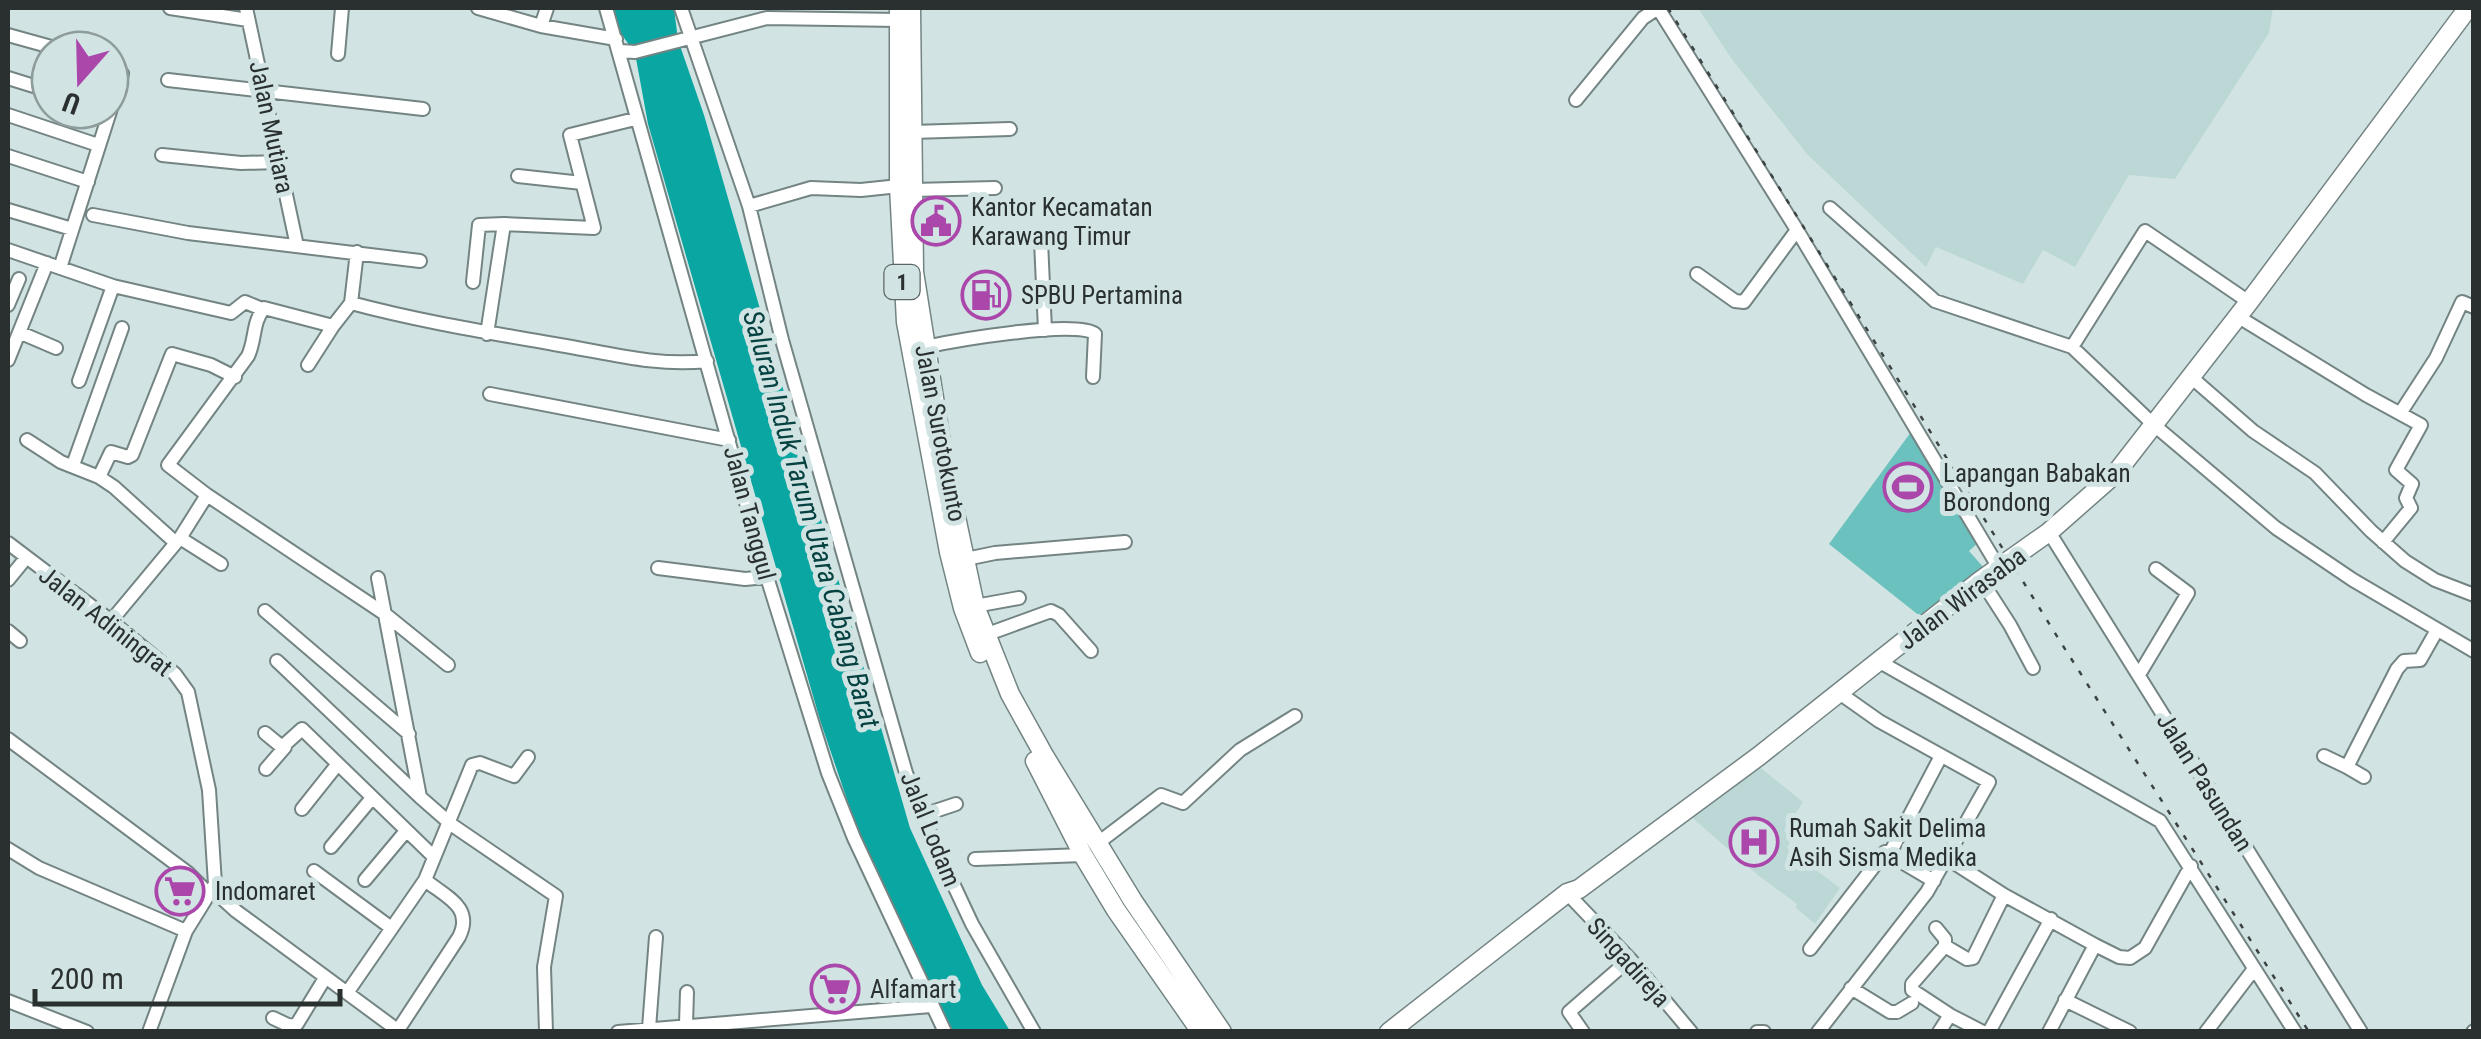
<svg xmlns="http://www.w3.org/2000/svg" width="2481" height="1039" font-family="'Roboto Condensed',sans-serif">
	<rect width="100%" height="100%" fill="#d1e4e3"/>
	<path fill="#bcd8d6" d="M1698 8H2273L2269 33 2175 179 2129 175 2075 267 2043 250 2023 284 1936 247 1926 267 1807 154 1731 58Z
		M1756 764 1803 802 1784 831 1793 837 1787 848 1840 888 1815 924 1796 908 1797 904 1759 876 1688 814Z"/>
	<path fill="#6ac1bd" d="M1911 432 1979 542 1969 551 1984 568 1921 617 1829 544Z"/>
	<path fill="#0aa6a2" d="M613 8H674L678 40 704 115 910 828 982 985 1010 1031H951L858 832 820 720 648 124 635 53 619 31Z"/>
	<g fill="none" stroke-linecap="round" stroke-linejoin="round">
		<g stroke="#738483" stroke-width="16">
			<path id="minor" d="M170 8 248 20
				M246 8 297 246
				M478 8 541 26 616 39
				M606 8 767 577 828 773 854 838 945 1032
				M681 8 749 206 782 340 906 773 935 845 972 924 1034 1032
				M1658 8 1797 230 1999 568
				M541 26 547 8
				M8 35 62 50
				M621 51 635 52 767 18 899 20
				M338 54 342 8
				M8 78 50 91
				M168 80 423 109
				M1576 100 1643 18 1658 8
				M8 115 98 145
				M912 132 1010 129
				M162 155 241 163 280 162
				M8 156 88 182
				M518 176 582 183
				M912 190 995 188
				M749 206 811 188 861 190 899 186
				M1830 208 1935 301 2072 347 2154 425 2276 528 2353 580 2474 651
				M8 210 72 229
				M93 215 188 233 420 261
				M1041 241 1045 330
				M8 250 113 286 231 313 245 302 262 309
				M60 268 122 74 110 65
				M1697 274 1735 301 1744 302 1797 230
				M473 282 479 225 504 224
				M351 303 357 252
				M8 305 19 279
				M2237 316 2366 395 2421 425 2396 470 2412 484 2406 498 2411 508 2383 542
				M21 333 56 348
				M487 334 504 224 594 228 570 135 635 119
				M925 347C952 341 1078 319 1095 334L1093 377
				M2072 347 2145 231 2249 302
				M8 360 47 263
				M308 365 333 326
				M2191 377 2253 431 2315 473 2371 531 2405 561 2435 580 2474 595
				M79 381 113 286
				M490 394 729 440
				M2401 412 2436 358 2462 302 2474 307
				M27 440 61 462 99 477 114 487 176 543
				M73 465 122 328
				M99 477 111 452 128 457 132 455 172 354 211 365 235 377
				M207 495 385 614 448 665
				M2049 532 2361 1032
				M180 538 221 564
				M8 543 111 621 175 674 188 692 209 790 215 884 186 931 149 1032
				M966 559 995 553 1125 542
				M658 568 745 579 767 577
				M378 578 420 797 452 825 556 896 544 967 546 1032
				M8 580 26 558
				M1981 580 2010 625 2033 668
				M975 606 1019 598
				M265 611 409 734
				M111 621 180 538 207 495 168 465 248 356C256 339 252 323 264 308L333 326 351 303C418 321 486 332 554 344 605 352 655 367 707 361
				M8 631 20 641
				M985 635 1051 611 1059 615 1091 651
				M277 661 420 797
				M1880 662 2160 821 2295 1032
				M2140 673 2188 593 2156 569
				M265 733 282 747 302 729 433 856
				M8 739 188 873 209 894
				M2324 756 2347 767 2397 669 2404 661 2420 660 2437 630
				M2347 767 2364 777
				M266 769 285 747
				M302 809 337 765
				M923 815 956 804
				M1098 843 1161 795 1183 803 1240 750 1295 716
				M331 847 372 798
				M8 849 39 868 186 931
				M1890 853 1941 756
				M975 859 1083 855
				M1948 859 2004 895 2095 945 2119 957 2130 958 2145 948 2191 866
				M314 871 390 927
				M365 880 406 831
				M213 890 236 911 400 1032
				M1567 893 1630 959 1691 1032
				M1936 928 1945 939V946L1967 959 1973 958 2004 895
				M1945 946 1912 984V990L1950 1015 1983 1032
				M1810 949 1885 852 1934 881
				M1851 988 1890 1012H1897L1912 1003
				M347 993 425 880 472 765 480 763 514 776 528 757
				M2065 1000 2130 1032
				M8 1001 87 1032
				M273 1018 290 1026 297 1024 325 978
				M686 1024 687 992
				M649 1028 656 937
				M398 1030 459 937C474 907 446 897 425 880
				M618 1032 931 1006
				M1583 1032 1569 1012 1630 959
				M1757 1032H1764
				M1818 1032 1927 892 1989 782 1879 721 1838 692
				M1939 1032 1950 1015
				M1989 1032 2051 919
				M2049 1032 2095 945
				M2206 1032 2254 969
				M2473 1032 2474 1031"/>
		</g>
		<g stroke="#738483" stroke-width="21">
			<path id="major" d="M899 8V186L906 322 949 552 963 608 980 653
				M911 8 914 272 944 461 975 606 1010 694 1045 757 1133 901 1222 1032
				M1035 761 1083 855 1116 910 1201 1032
				M1389 1032 1567 893 1579 889 1759 756 1981 580 2049 532 2116 473 2249 302 2468 8"/>
		</g>
		<use href="#minor" stroke="#fff" stroke-width="12"/>
		<use href="#major" stroke="#fff" stroke-width="18"/>
		<path stroke="#3c4443" stroke-width="2.5" stroke-dasharray="5 10" stroke-linecap="butt" d="M1668 8 2058 638 2309 1032"/>
	</g>
	<defs>
		<g id="civic-ring" transform="scale(2.5)"><circle r="9.5" fill="#d1e4e3" stroke="#ab46ab" stroke-width="1.5"/><path d="M-.6-6.5H3V-4.5H.6V-3L4-1V1h2V6H-6V1h2V-1L-.6-3ZM-1.2 2.5V6h2.4V2.5Z" fill="#ab46ab"/></g>
		<g id="fuel-ring" transform="scale(2.5)"><circle r="9.5" fill="#d1e4e3" stroke="#ab46ab" stroke-width="1.5"/><path d="M-5.5-6h7V0h2V4h1.3V-2.5L3-4.5l.8-.8L6-3V5H2.5V1h-1V6h-7ZM-4.2-4.7v3.2H.2V-4.7Z" fill="#ab46ab"/></g>
		<g id="stadium-ring" transform="scale(2.5)"><circle r="9.5" fill="#d1e4e3" stroke="#ab46ab" stroke-width="1.5"/><path d="M0-5a6.5 5 0 1 0 0 10a6.5 5 0 1 0 0-10ZM-3.5-1.8h7v3.6h-7Z" fill="#ab46ab"/></g>
		<g id="hospital-ring" transform="scale(2.5)"><circle r="9.5" fill="#d1e4e3" stroke="#ab46ab" stroke-width="1.5"/><path d="M-5-5h3v3.5h4V-5h3V5h-3V1.5h-4V5h-3Z" fill="#ab46ab"/></g>
		<g id="supermarket-ring" transform="scale(2.5)"><circle r="9.5" fill="#d1e4e3" stroke="#ab46ab" stroke-width="1.5"/><path d="M-6-5.5h2.5l.6 2H6L4.5 2H-2.5L-4.4-4H-6ZM-1.5 3.2a1.3 1.3 0 1 0 .1 0ZM3 3.2a1.3 1.3 0 1 0 .1 0Z" fill="#ab46ab"/></g>
	</defs>
	<g fill-rule="evenodd">
		<use href="#civic-ring" x="936" y="221"/>
		<use href="#fuel-ring" x="986" y="295"/>
		<use href="#stadium-ring" x="1908" y="487"/>
		<use href="#hospital-ring" x="1754" y="842"/>
		<use href="#supermarket-ring" x="180" y="891"/>
		<use href="#supermarket-ring" x="835" y="989"/>
	</g>
	<g text-anchor="middle" stroke-width="10" stroke-linejoin="round" paint-order="stroke">
		<rect fill="#d1e4e3" stroke="#5b6665" stroke-width="2.5" x="884.5" y="265" width="35" height="34" rx="8"/>
		<g font-size="22" font-weight="bold" fill="#29302f">
			<text x="902" y="290">1</text>
		</g>
		<g font-size="25" fill="#29302f" stroke="#d1e4e3">
			<text transform="translate(272 127) rotate(78)" y="9">Jalan Mutiara</text>
			<text transform="translate(941 433) rotate(79)" y="9">Jalan Surotokunto</text>
			<text transform="translate(750 513) rotate(75)" y="9">Jalan Tanggul</text>
			<text transform="translate(1962 598) rotate(-37)" y="9">Jalan Wirasaba</text>
			<text transform="translate(106 621) rotate(38)" y="9">Jalan Adiningrat</text>
			<text transform="translate(2205 782) rotate(58)" y="9">Jalan Pasundan</text>
			<text transform="translate(931 829) rotate(68)" y="9">Jalal Lodam</text>
			<text transform="translate(1629 962) rotate(48)" y="9">Singadireja</text>
		</g>
		<g font-size="25" fill="#29302f" stroke="#d1e4e3" text-anchor="start">
			<text x="971" y="216">Kantor Kecamatan<tspan x="971" dy="29">Karawang Timur</tspan></text>
			<text x="1021" y="304">SPBU Pertamina</text>
			<text x="1943" y="482">Lapangan Babakan<tspan x="1943" dy="29">Borondong</tspan></text>
			<text x="1789" y="837">Rumah Sakit Delima<tspan x="1789" dy="29">Asih Sisma Medika</tspan></text>
			<text x="215" y="900">Indomaret</text>
			<text x="870" y="998">Alfamart</text>
		</g>
		<g font-size="28" font-style="italic" fill="#064241" stroke="#d1e4e3">
			<text transform="translate(812 519) rotate(74)" y="10">Saluran Induk Tarum Utara Cabang Barat</text>
		</g>
	</g>
	<rect width="2481" height="1039" fill="none" stroke="#29302f" stroke-width="20"/>
	<g transform="translate(80 80) rotate(200)"><circle r="48" fill="#d1e4e3" stroke="#8e9c9b" stroke-width="2.5"/>
	<path d="M0-8L18 38L0 25L-18 38Z" fill="#ab46ab"/>
	<text y="-15" font-size="28" font-weight="bold" text-anchor="middle" fill="#29302f">U</text>
	</g>
	<path d="M35 989v15h305v-15" fill="none" stroke="#29302f" stroke-width="5"/>
	<text x="50" y="989" font-size="30" fill="#29302f" stroke="#d1e4e3" stroke-width="8" paint-order="stroke">200 m</text>
</svg>
